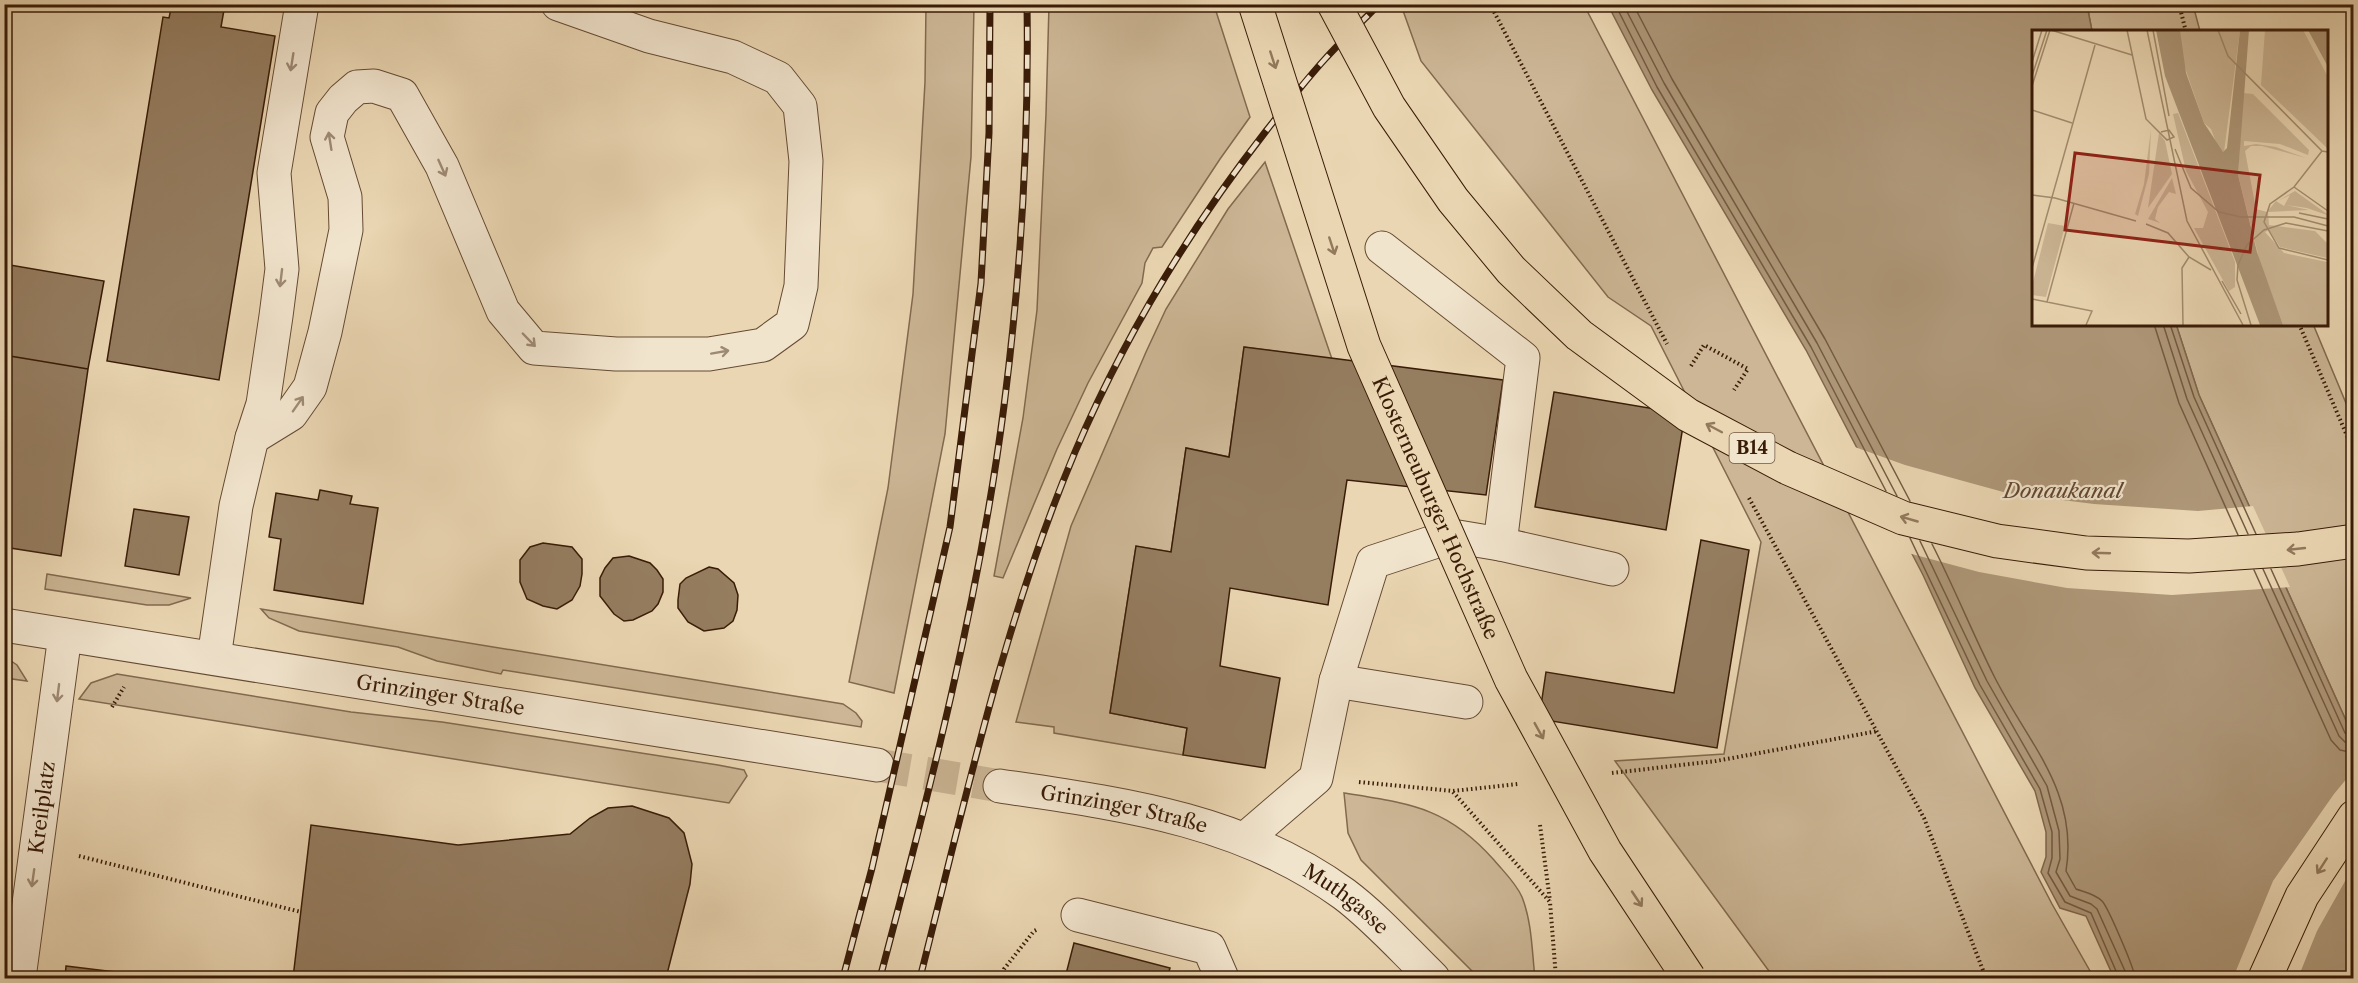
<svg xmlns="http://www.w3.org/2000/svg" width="2358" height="983" font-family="'Libre Caslon Text',serif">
	<rect width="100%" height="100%" fill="#ead6b2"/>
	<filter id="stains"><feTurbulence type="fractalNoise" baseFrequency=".00333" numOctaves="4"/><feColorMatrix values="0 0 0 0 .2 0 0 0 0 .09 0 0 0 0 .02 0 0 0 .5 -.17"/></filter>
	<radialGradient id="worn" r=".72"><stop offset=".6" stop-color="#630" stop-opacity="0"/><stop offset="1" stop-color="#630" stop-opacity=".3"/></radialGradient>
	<path fill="#ccb695" stroke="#82694e" stroke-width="1.5" d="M926 5H974L971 157 945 434 894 693 849 682 888 488 913 294 925 82Z
		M1049 5H1214L1250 117 1220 159 1162 247 1153 248 1145 263 1142 283 1088 383 1057 449 1003 578 994 576 1023 418 1037 310 1046 114Z
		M1401 5H1584L2052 904 2094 978H1774L1615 761 1724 754 1761 542 1651 326 1608 297 1421 61Z
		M2087 5H2193L2200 31H2092Z
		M1265 162 1332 359 1244 347 1229 457 1186 448 1171 552 1136 546 1110 713 1187 728 1183 755 1054 733V727L1016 722 1071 526 1146 352 1166 309 1228 209Z
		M2176 324H2313L2353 420V736L2199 395Z
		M47 574 191 598 169 605H147L45 589Z
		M261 609 843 704 856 713 862 721 861 727 503 670 501 674 437 661 398 647 299 631 269 618Z
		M5 657 17 665 27 681 5 678Z
		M117 674 351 712 442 722 718 765 744 770 747 776 729 803 79 699 91 683Z
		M1344 793C1411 804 1447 807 1494 860 1504 872 1516 883 1522 897 1532 922 1532 952 1535 978H1479L1361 860 1348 833Z"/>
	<path fill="#ae9778" stroke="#7f664b" stroke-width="1.5" d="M1608 5H2087L2092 31 2034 32V324H2176L2199 395 2353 736V978H2114L2086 916 2060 908 2041 872 2046 857V832L2035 791 1975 688 1923 575 1806 350 1652 90Z"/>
	<path fill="#ead6b2" d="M1852 446 1905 465 2007 493 2094 504 2198 511 2253 506 2290 587 2172 595 2067 588 1979 572 1908 553Z
		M2353 771V867L2317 931 2298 978H2233L2273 881 2334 794Z"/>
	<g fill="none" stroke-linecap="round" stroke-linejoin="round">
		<path stroke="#745a40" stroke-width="1.5" d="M1615 4 1657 87 1811 347 1886 491
			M1623 4 1664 83 1817 343 1897 496
			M1633 4 1672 79 1825 339 1910 501
			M2154 324 2179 403 2238 535
			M2163 324 2187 399 2248 534
			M2170 324 2194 397 2256 534
			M1910 538 1980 685 2040 789 2052 832V858L2048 873 2065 902 2091 913 2119 978
			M1920 541 1987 681 2047 786 2059 831 2060 859 2056 872 2070 896 2091 904 2097 909 2125 971 2126 978
			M1932 544C1954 587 1972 632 1994 676 2027 742 2079 791 2066 871L2076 889C2084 892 2095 894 2102 901 2108 907 2135 970 2135 978
			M2263 569 2339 736 2345 742 2354 744
			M2271 569 2345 733 2354 737
			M2254 570 2331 740 2340 750 2354 753"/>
	</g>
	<path fill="#957d60" stroke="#391c07" stroke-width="1.5" d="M4 4H8L4 28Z
		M172 4H225L221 27 275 36 219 380 107 361 163 17 169 18Z
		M4 264 104 281 88 369 4 355Z
		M1244 347 1503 380 1486 495 1347 480 1328 605 1230 588 1220 666 1280 678 1265 768 1183 755 1187 728 1110 713 1136 546 1171 552 1186 448 1229 457Z
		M4 355 88 369 61 556 4 547Z
		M1554 392 1685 414 1666 530 1535 507Z
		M320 490 352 496 350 504 378 508 363 604 274 590 281 539 269 537 276 493 318 500Z
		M134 509 189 517 179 575 125 566Z
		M1701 540 1749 550 1717 748 1539 719 1546 672 1674 693Z
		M543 543 572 547 582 559V574L580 586 572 600 557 609 543 606 527 599 520 582V560L530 547Z
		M629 556 650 563 657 570 663 579V592L658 604 652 611 633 620 624 621 614 614 600 596V578L605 568 613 558Z
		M709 567 718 569 734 583 738 595 737 610 733 621 724 628 704 631 688 622 678 608V600L680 584 686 578Z
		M632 806 669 818 684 833 692 864 690 884 666 978H293L311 825 458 845 570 834 590 818 608 808Z
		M1074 943 1170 968 1167 978H1065Z
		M66 966 165 978H65Z"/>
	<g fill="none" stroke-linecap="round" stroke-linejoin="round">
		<path stroke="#c7b190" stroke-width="33" stroke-dasharray="33 16" stroke-linecap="butt" d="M877 765 1000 786"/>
		<g stroke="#654a32" stroke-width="35">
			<g id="minor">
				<path d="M252 438 291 414 310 387 325 332 346 230 345 197 327 137 332 113 343 99 357 87 374 86 402 95 442 166 503 311 534 348 616 354H709L763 345 792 324 801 286 806 161 800 106 778 78 733 57 649 36 558 4"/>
				<path d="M1500 544 1612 569"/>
				<path id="s1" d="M4 625 877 765"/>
				<path d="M214 658 236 506 252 438 263 404 276 316 282 269 274 173 302 4"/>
				<path d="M1336 681 1466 702"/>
				<path id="s2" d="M1000 786C1122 804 1241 819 1344 894 1376 918 1404 950 1433 978"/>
				<path d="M1245 839 1316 778 1336 681 1373 562 1452 536 1500 544 1523 358 1382 248"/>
				<path d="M1078 915 1209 948 1222 978"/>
				<path id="s3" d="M19 978 65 635"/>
			</g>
		</g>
		<g stroke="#391c07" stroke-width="35">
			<path id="highway" d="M2265 978 2302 896 2354 817"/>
		</g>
		<path stroke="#391c07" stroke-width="4" stroke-dasharray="1.5 3" stroke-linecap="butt" d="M1490 4 1667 344
			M2179 4 2186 32
			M2299 324 2354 452
			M1691 366 1704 345 1748 369 1734 390
			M1749 498 1924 818 1986 978
			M112 707 124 687
			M1612 773 1716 761 1878 731
			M1359 782 1453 791 1518 784
			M1453 792 1550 902 1556 978
			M1540 825 1550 901
			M79 856 301 912
			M1002 978 1004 969 1034 931 1038 929"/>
		<use href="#minor" stroke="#f1e4cd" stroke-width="33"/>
		<use href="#highway" stroke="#ead6b2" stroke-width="33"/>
		<g stroke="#391c07" stroke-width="7">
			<path id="rail" d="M843 978 872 868 950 527 981 283 989 133 990 4
				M880 978C930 790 979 600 1004 406 1021 273 1029 139 1027 4
				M920 978C965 802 1004 620 1075 452 1124 337 1189 230 1266 131 1285 107 1304 82 1325 59 1342 40 1361 23 1379 4"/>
		</g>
		<use href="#rail" stroke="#f1e4cd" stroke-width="4.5" stroke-dasharray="14" stroke-linecap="butt"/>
		<g stroke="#391c07" stroke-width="35" stroke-linecap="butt">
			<g id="highway-bridge">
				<path id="s4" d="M1255 4 1364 346 1511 679 1605 851 1689 978"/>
				<path d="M1334 4 1389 107 1453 200 1511 270 1579 335 1688 415 1788 468 1903 518 1997 541 2086 553 2189 556 2298 549 2354 541"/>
			</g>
		</g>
		<use href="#highway-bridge" stroke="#ead6b2" stroke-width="33"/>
	</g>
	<defs><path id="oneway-shaft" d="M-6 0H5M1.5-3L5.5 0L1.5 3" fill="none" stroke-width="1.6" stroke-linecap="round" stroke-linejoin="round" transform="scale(1.5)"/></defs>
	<g stroke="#92795c">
		<use href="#oneway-shaft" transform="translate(1273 60) rotate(72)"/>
		<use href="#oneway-shaft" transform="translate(1332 246) rotate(72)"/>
		<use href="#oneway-shaft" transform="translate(1714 428) rotate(-152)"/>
		<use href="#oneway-shaft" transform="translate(1909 519) rotate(-164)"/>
		<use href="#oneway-shaft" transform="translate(2296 549) rotate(174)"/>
		<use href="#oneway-shaft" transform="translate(2101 553) rotate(-178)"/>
		<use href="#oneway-shaft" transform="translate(1539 731) rotate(61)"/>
		<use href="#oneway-shaft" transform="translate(2322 866) rotate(123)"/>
		<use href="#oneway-shaft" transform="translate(1637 899) rotate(56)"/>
	</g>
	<g stroke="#9e8a74">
		<use href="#oneway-shaft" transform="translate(292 62) rotate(99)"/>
		<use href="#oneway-shaft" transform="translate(330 141) rotate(-99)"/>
		<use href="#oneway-shaft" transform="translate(442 168) rotate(66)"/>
		<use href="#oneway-shaft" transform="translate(281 278) rotate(97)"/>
		<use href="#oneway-shaft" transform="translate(529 340) rotate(46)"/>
		<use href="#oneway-shaft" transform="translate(720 352) rotate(-10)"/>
		<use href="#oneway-shaft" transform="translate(298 404) rotate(-55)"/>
		<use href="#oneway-shaft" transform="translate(58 693) rotate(97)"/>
		<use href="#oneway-shaft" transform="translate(33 878) rotate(98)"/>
	</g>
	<g text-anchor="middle" stroke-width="4.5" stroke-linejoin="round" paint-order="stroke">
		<rect fill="#f1e4cd" stroke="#705842" stroke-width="1.5" x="1729.5" y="433" width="45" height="30" rx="4.5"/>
		<g font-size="18" font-weight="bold" fill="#391c07">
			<text x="1752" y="454">B14</text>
		</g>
		<g font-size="20" fill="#391c07" stroke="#f1e4cd">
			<text dy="7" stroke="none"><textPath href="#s4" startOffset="536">Klosterneuburger Hochstraße</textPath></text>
			<text dy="7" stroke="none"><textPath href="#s1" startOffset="442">Grinzinger Straße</textPath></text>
			<text dy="7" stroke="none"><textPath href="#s3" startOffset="172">Kreilplatz</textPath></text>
			<text dy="7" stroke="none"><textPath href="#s2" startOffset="126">Grinzinger Straße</textPath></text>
			<text dy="7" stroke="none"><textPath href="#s2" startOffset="369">Muthgasse</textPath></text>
		</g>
		<g font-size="21" font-style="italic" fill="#62472f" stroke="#f1e4cd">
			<text x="2063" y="498">Donaukanal</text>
		</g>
	</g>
	<g transform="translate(2032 30)">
		<rect width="296" height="296" fill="#ead6b2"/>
		<path d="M148 0H208L192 122 187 120 179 99 172 93 150 29ZM233 0H271L295 45V118L229 55ZM211 63 221 64 277 120 276 125 248 114 212 111V116L224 114 244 117 274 128 230 116H219L213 121 224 179 235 182 244 171 252 176 258 165 246 171 263 161 295 184V185L275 178 254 175 277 180 236 182 237 195 283 201 295 213V228L248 217 237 200 233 202 252 223 295 232V295H251L229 236 206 145ZM146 83 203 232V257L197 261 162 198H171L176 182 154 141 141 84ZM119 99 117 144 106 186 103 184 112 154ZM127 103 133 111 140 144 116 178ZM140 148 144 164 137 162 126 177 123 189 128 193 116 189ZM16 193 33 196 14 267 0 265V256Z" fill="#ccb695"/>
		<path d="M124 0H148L154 43 172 93 191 122 195 118 208 0H217L206 145 225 222 251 295H228L133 46ZM276 0H295V35Z" fill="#ae9778"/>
		<path fill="none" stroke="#a38c6e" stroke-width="1.5" d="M19 0 100 25M95 0 114 89 135 110 142 107 137 100 129 102M115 0 155 191 211 295M121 0 137 86M186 0 196 26 290 121 296 122M0 32 10 0M0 46 15 0M0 56 18 0M0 80 40 93M143 119 159 158 187 182 209 187H262L296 196M290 121 262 157 238 174 232 192 247 218 296 230M262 157 296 181M0 165 23 168 104 191M267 183 296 189M114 194 136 203 157 227 179 240M0 238 63 15M190 251 209 284M0 269 60 281 54 295M15 272 42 173M151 295 150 238 157 227M219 295 205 250 206 235 215 215 232 200 254 193 296 201"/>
		<path fill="#8f2418" fill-opacity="0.15" stroke="#8f2418" stroke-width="3" d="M43 123 228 145 218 222 33 200Z"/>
		<rect width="296" height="296" fill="none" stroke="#391c07" stroke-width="3"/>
	</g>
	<rect width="2358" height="983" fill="none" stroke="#ead6b2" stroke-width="24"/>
	<rect x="6" y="6" width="2346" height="971" fill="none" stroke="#391c07" stroke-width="3"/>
	<rect x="12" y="12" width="2334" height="959" fill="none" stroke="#391c07" stroke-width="1.5"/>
	<rect width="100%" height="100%" filter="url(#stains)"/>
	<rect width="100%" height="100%" fill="url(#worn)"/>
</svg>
